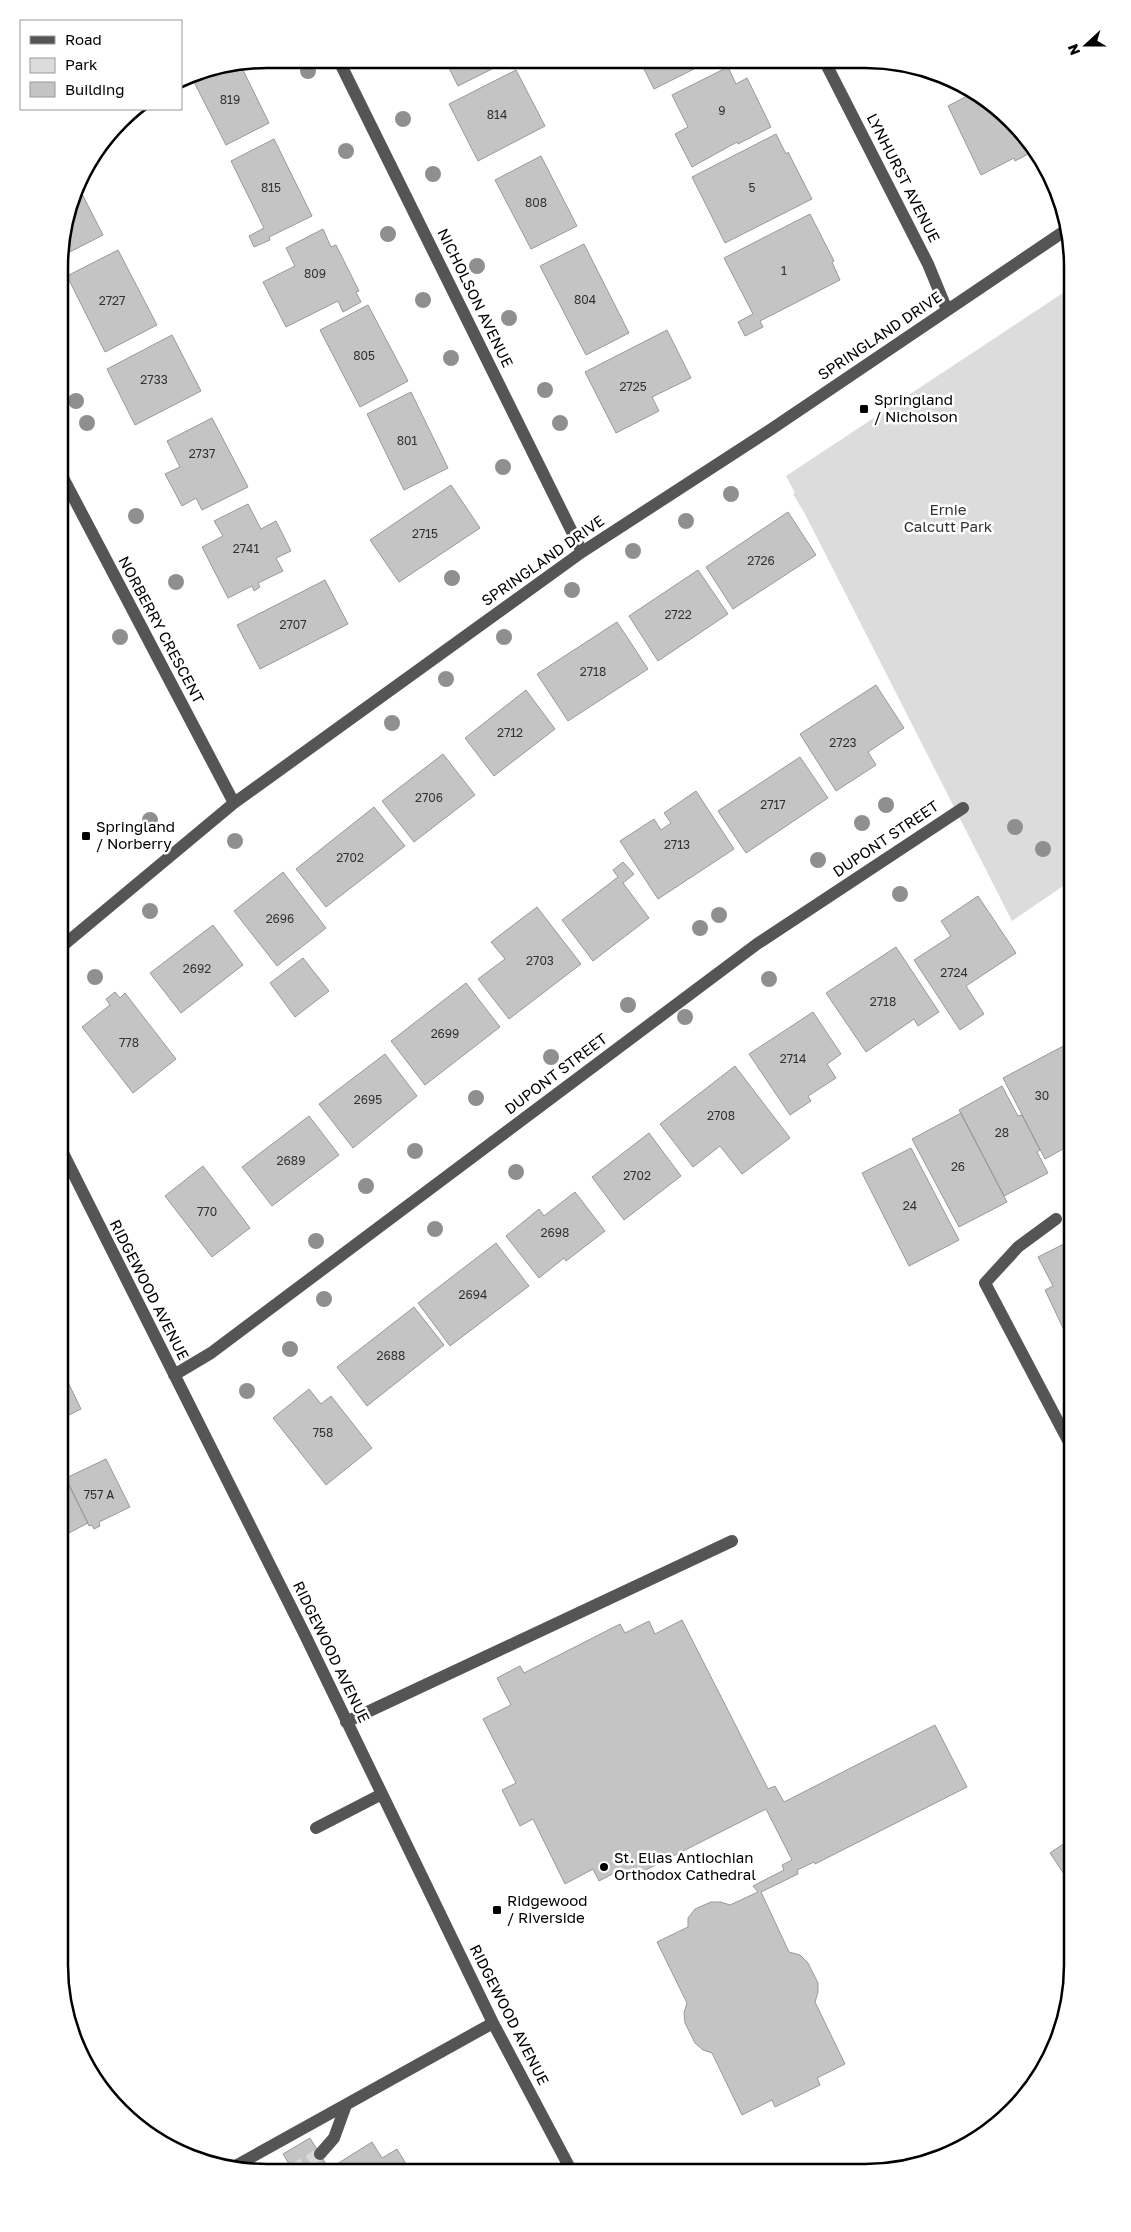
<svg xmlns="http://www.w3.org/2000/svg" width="1131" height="2232" font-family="'Golos Text',sans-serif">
	<rect width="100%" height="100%" fill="#fff"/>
	<path fill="#dcdcdc" d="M1072 287V880L1012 921 805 514 793 494 795 493 786 476Z"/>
	<path fill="#c4c4c4" stroke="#999" d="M445 60H505L506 62 458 86Z
		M640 61H710L654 89Z
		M240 64 269 123 226 145 191 76 200 72Z
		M728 67 736 84 747 78 771 127 738 144 737 142 692 167 675 134 688 127 672 95Z
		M516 70 545 126 478 161 449 104Z
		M975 92 1002 111 1036 150 1015 161 1014 158 981 175 948 106Z
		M776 134 786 154 788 152 812 199 725 243 692 177Z
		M274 139 312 216 269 237 270 240 254 247 249 236 264 228 231 161Z
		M541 156 577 226 531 249 495 180Z
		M77 184 103 235 60 257V240Z
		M810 214 834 261 832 262 840 280 760 321 763 327 745 336 738 322 753 314 724 258Z
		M323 229 331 247 336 245 359 291 356 292 361 302 343 312 338 301 286 327 263 282 295 266 286 248Z
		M584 244 629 333 586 355 540 266Z
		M118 250 157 325 105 352 67 276Z
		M368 305 408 381 360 407 320 330Z
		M667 330 691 378 652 397 659 411 616 433 585 372Z
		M172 335 201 391 135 425 107 369Z
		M411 392 448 468 404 490 367 414Z
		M212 418 248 487 202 510 196 498 182 506 165 474 180 467 167 441Z
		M451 485 480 528 399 582 370 540Z
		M248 504 261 529 276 521 291 551 276 558 283 571 258 583 260 587 254 591 252 586 228 598 202 547 223 536 214 521Z
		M788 512 816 555 733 609 706 567Z
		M698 570 728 614 658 661 629 616Z
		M325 580 348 624 260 669 237 625Z
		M617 622 648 669 568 721 537 674Z
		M876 685 904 728 868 752 876 765 836 791 800 734Z
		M526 690 555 729 494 776 465 738Z
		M443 754 475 795 414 842 382 801Z
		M800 757 828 798 746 853 718 811Z
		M696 791 734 849 658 899 620 841 654 819 661 830 671 823 664 813Z
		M374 807 405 846 326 907 296 869Z
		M623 862 634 874 623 883 649 918 593 961 562 920 618 877 613 870Z
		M283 872 326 928 277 966 234 911Z
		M978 896 1016 953 966 986 984 1014 960 1030 914 960 951 936 941 921Z
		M537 907 581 964 509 1019 478 979 505 959 491 942Z
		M213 925 243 965 181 1013 150 973Z
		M896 947 939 1012 918 1026 914 1019 866 1052 826 993Z
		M303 958 329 991 295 1017 270 983Z
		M466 983 500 1027 425 1085 391 1041Z
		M115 992 120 998 125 993 176 1059 133 1093 82 1027 110 1005 106 999Z
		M813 1012 841 1054 827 1064 836 1078 808 1096 811 1101 790 1115 749 1054Z
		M1069 1043 1072 1048V1144L1045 1159 1003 1078Z
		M385 1054 417 1096 353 1148 319 1104Z
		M735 1066 790 1138 742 1174 720 1146 693 1167 660 1124Z
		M1002 1086 1018 1116 1022 1115 1040 1150 1037 1152 1048 1173 1004 1196 959 1110Z
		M961 1113 1007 1202 959 1227 912 1139Z
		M309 1116 339 1155 272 1206 242 1167Z
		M649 1133 681 1176 624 1220 592 1177Z
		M911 1148 959 1240 909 1266 862 1173Z
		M203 1166 250 1228 212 1257 165 1196Z
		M575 1192 605 1231 566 1261 564 1258 539 1278 506 1236 539 1209 544 1216Z
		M1072 1240V1326L1064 1330 1045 1290 1053 1286 1038 1257Z
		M496 1243 529 1286 450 1346 418 1303Z
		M414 1307 444 1345 367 1406 337 1367Z
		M59 1364 81 1409 59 1420Z
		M309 1389 321 1404 331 1396 372 1448 326 1485 273 1418Z
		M106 1459 130 1507 99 1522 100 1526 94 1529 92 1525 89 1526 66 1478Z
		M67 1482 88 1523 63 1536 59 1528V1486Z
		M682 1620 768 1789 775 1786 784 1802 935 1725 967 1787 815 1864 814 1862 797 1870 798 1874 761 1892 789 1952 800 1955 808 1963 818 1983V1992L815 2002 845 2064 817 2078 820 2085 775 2107 772 2100 742 2115 712 2053 703 2050 695 2043 685 2023 684 2013 687 2003 657 1942 688 1927V1918L695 1909 711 1902H721L730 1905 758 1892 753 1886 784 1870 782 1865 792 1860 766 1809 628 1879 622 1869 599 1881 593 1869 565 1884 533 1819 520 1826 502 1790 516 1783 483 1719 511 1705 497 1678 520 1666 524 1673 620 1624 625 1633 649 1621 655 1634Z
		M1072 1838V1886L1050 1853Z
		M310 2138 329 2169 372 2142 382 2158 397 2149 411 2172H294L283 2154Z"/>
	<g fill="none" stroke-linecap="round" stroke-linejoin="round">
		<path stroke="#d9d9d9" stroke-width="12" stroke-dasharray="12 6" stroke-linecap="butt" d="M293 2170 320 2154"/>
		<path stroke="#555" stroke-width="12" d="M338 59 582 552
			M825 62 928 264 947 310
			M60 472 234 803
			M60 948 234 803 582 552 770 430 1066 230
			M60 1147 303 1631 493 2023 572 2172
			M1056 1219 1018 1247 985 1283 1072 1448
			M174 1375 211 1353 757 944 963 808
			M346 1722 732 1541
			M316 1828 382 1794
			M320 2154 334 2138 346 2105
			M233 2167 255 2171
			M230 2169 493 2023
			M284 2172 293 2170"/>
	</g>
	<g fill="#8f8f8f">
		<circle cx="308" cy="71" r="8"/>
		<circle cx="403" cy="119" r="8"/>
		<circle cx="346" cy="151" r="8"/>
		<circle cx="433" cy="174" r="8"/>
		<circle cx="388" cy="234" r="8"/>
		<circle cx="477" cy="266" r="8"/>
		<circle cx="423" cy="300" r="8"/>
		<circle cx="509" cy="318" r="8"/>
		<circle cx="451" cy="358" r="8"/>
		<circle cx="545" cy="390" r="8"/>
		<circle cx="76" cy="401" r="8"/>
		<circle cx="87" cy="423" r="8"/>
		<circle cx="560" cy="423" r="8"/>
		<circle cx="503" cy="467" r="8"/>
		<circle cx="731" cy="494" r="8"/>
		<circle cx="136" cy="516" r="8"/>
		<circle cx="686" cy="521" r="8"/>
		<circle cx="633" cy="551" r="8"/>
		<circle cx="452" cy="578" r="8"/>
		<circle cx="176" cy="582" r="8"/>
		<circle cx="572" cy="590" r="8"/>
		<circle cx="120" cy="637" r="8"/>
		<circle cx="504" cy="637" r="8"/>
		<circle cx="446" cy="679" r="8"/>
		<circle cx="392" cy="723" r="8"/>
		<circle cx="886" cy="805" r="8"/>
		<circle cx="150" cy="820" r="8"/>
		<circle cx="862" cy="823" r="8"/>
		<circle cx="1015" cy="827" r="8"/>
		<circle cx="235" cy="841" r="8"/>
		<circle cx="1043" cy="849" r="8"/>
		<circle cx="818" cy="860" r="8"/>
		<circle cx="900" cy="894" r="8"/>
		<circle cx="150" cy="911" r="8"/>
		<circle cx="719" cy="915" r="8"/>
		<circle cx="700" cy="928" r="8"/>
		<circle cx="95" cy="977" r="8"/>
		<circle cx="769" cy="979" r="8"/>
		<circle cx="628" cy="1005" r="8"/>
		<circle cx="685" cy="1017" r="8"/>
		<circle cx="551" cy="1057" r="8"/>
		<circle cx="476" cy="1098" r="8"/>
		<circle cx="415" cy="1151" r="8"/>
		<circle cx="516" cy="1172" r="8"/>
		<circle cx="366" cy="1186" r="8"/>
		<circle cx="435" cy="1229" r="8"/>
		<circle cx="316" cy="1241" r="8"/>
		<circle cx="324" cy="1299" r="8"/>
		<circle cx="290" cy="1349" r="8"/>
		<circle cx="247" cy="1391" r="8"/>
	</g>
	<g fill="#000" stroke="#fff" stroke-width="2">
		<rect x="859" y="404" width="10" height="10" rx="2.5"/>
		<rect x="81" y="831" width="10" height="10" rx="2.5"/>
		<circle cx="604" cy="1867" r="5"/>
		<rect x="492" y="1905" width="10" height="10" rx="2.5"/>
	</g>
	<g text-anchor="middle" stroke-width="5" stroke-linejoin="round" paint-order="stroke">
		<g font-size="12" fill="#313131">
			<text x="230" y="104">819</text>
			<text x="722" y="115">9</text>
			<text x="497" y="119">814</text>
			<text x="271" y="192">815</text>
			<text x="752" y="192">5</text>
			<text x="536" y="207">808</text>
			<text x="784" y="275">1</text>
			<text x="315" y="278">809</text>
			<text x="585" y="304">804</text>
			<text x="112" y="305">2727</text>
			<text x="364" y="360">805</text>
			<text x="154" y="384">2733</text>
			<text x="633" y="391">2725</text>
			<text x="407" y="445">801</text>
			<text x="202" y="458">2737</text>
			<text x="425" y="538">2715</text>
			<text x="246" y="553">2741</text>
			<text x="761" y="565">2726</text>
			<text x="678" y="619">2722</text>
			<text x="293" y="629">2707</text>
			<text x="593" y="676">2718</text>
			<text x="510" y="737">2712</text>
			<text x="843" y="747">2723</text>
			<text x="429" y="802">2706</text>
			<text x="773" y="809">2717</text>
			<text x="677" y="849">2713</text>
			<text x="350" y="862">2702</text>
			<text x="280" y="923">2696</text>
			<text x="540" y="965">2703</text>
			<text x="197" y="973">2692</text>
			<text x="954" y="977">2724</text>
			<text x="883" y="1006">2718</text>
			<text x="445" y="1038">2699</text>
			<text x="129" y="1047">778</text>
			<text x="793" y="1063">2714</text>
			<text x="1042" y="1100">30</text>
			<text x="368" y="1104">2695</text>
			<text x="721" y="1120">2708</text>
			<text x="1002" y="1137">28</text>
			<text x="291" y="1165">2689</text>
			<text x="958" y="1171">26</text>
			<text x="637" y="1180">2702</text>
			<text x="910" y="1210">24</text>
			<text x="207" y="1216">770</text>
			<text x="555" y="1237">2698</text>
			<text x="473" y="1299">2694</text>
			<text x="391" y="1360">2688</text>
			<text x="323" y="1437">758</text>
			<text x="99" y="1499">757 A</text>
		</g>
		<g font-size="15" fill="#000" stroke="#fff">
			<text transform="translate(903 178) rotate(63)" y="5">LYNHURST AVENUE</text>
			<text transform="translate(475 298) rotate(64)" y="5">NICHOLSON AVENUE</text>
			<text transform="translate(880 336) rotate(-34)" y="5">SPRINGLAND DRIVE</text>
			<text transform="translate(543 561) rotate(-35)" y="5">SPRINGLAND DRIVE</text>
			<text transform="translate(161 630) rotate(62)" y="5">NORBERRY CRESCENT</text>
			<text transform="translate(886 839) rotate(-34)" y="5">DUPONT STREET</text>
			<text transform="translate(556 1074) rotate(-37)" y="5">DUPONT STREET</text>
			<text transform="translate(149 1290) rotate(63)" y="5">RIDGEWOOD AVENUE</text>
			<text transform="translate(331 1652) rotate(64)" y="5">RIDGEWOOD AVENUE</text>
			<text transform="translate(509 2015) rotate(63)" y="5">RIDGEWOOD AVENUE</text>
		</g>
		<g font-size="15" fill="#000" stroke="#fff" text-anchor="start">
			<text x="874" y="405">Springland<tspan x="874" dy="17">/ Nicholson</tspan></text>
			<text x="96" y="832">Springland<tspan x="96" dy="17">/ Norberry</tspan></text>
			<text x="614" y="1863">St. Elias Antiochian<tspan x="614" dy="17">Orthodox Cathedral</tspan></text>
			<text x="507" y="1906">Ridgewood<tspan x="507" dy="17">/ Riverside</tspan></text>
		</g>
		<g font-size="15" fill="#333" stroke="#fff">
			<text x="948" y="515">Ernie<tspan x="948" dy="17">Calcutt Park</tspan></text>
		</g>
	</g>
	<path d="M0 0H1131V2232H0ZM267 68H865A199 199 0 0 1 1064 267V1965A199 199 0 0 1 865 2164H267A199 199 0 0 1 68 1965V267A199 199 0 0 1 267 68Z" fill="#fff" fill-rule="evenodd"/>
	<path fill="none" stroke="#000" stroke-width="2.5" d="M267 68H865A199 199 0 0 1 1064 267V1965A199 199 0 0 1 865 2164H267A199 199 0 0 1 68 1965V267A199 199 0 0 1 267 68Z"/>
	<rect x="20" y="20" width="162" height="90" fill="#ffffff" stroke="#999999"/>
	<rect x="30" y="36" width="25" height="8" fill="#555555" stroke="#999999"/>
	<text x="65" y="45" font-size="15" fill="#000000">Road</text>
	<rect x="30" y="58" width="25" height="15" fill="#dcdcdc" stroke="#999999"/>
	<text x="65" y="70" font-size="15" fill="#000000">Park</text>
	<rect x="30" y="82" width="25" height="15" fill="#c4c4c4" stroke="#999999"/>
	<text x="65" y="95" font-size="15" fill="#000000">Building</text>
	<g transform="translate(1086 45) rotate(249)" stroke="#ffffff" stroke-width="4" paint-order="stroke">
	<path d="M0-4L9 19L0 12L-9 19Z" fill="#000000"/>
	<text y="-8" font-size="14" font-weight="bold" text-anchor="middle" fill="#000000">N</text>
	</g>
</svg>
